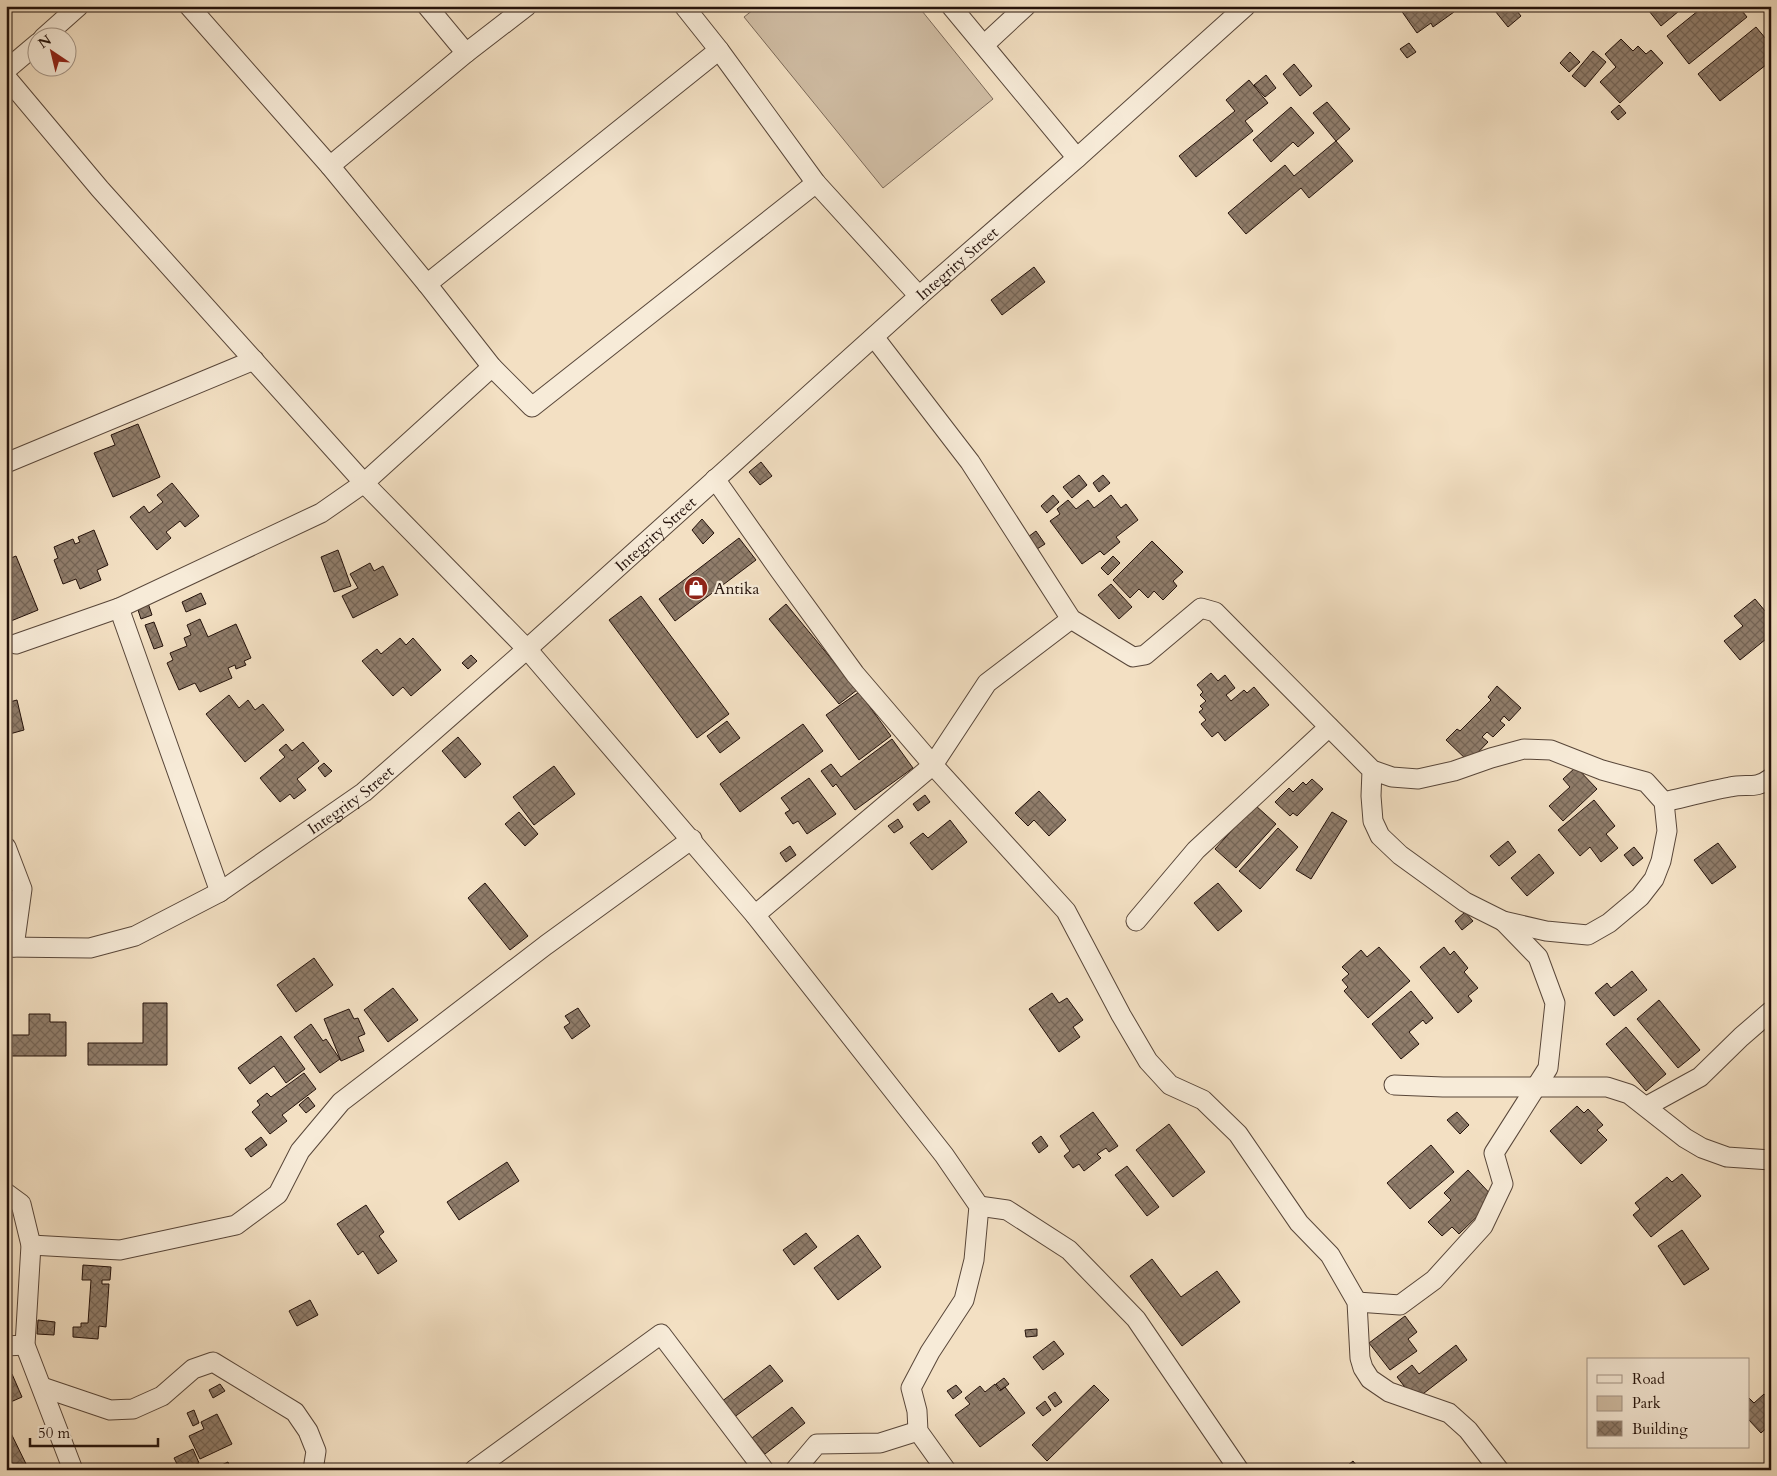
<svg xmlns="http://www.w3.org/2000/svg" width="1777" height="1476" font-family="Cardo,serif">
	<defs>
		<pattern id="building-cross-hatch" width="8" height="8" patternUnits="userSpaceOnUse" patternTransform="scale(1.25)"><rect width="8" height="8" fill="#907d6b"/><path d="M0 0l8 8M0 8l8-8" fill="none" stroke="#756556"/></pattern>
	</defs>
	<rect width="100%" height="100%" fill="#f3e0c3"/>
	<filter id="stains"><feTurbulence type="fractalNoise" baseFrequency=".004" numOctaves="4"/><feColorMatrix values="0 0 0 0 .2 0 0 0 0 .09 0 0 0 0 .02 0 0 0 .5 -.17"/></filter>
	<radialGradient id="worn" r=".72"><stop offset=".6" stop-color="#630" stop-opacity="0"/><stop offset="1" stop-color="#630" stop-opacity=".3"/></radialGradient>
	<path fill="#d0bda4" stroke="#7a6858" d="M758 6H918L993 99 883 188 744 17Z"/>
	<path fill="url(#building-cross-hatch)" stroke="#24120b" d="M1398 6H1454L1451 9 1454 12 1433 27 1431 23 1417 33Z
		M1491 6H1513L1521 16 1508 27Z
		M1645 6H1685L1661 26Z
		M1704 6H1738L1747 17 1689 64 1667 36Z
		M1756 27 1771 45V61L1720 101 1698 74Z
		M1621 39 1633 51 1638 46 1646 54 1651 50 1663 63 1620 103 1600 82 1616 67 1605 54Z
		M1409 43 1416 52 1407 58 1400 49Z
		M1593 51 1606 62 1585 87 1572 76Z
		M1570 52 1580 62 1569 72 1560 63Z
		M1294 64 1312 86 1300 96 1283 74Z
		M1266 75 1276 88 1265 97 1254 85Z
		M1249 80 1268 103 1245 121 1253 131 1196 177 1179 156 1235 111 1226 100Z
		M1327 102 1350 129 1336 141 1313 113Z
		M1619 105 1626 113 1618 120 1611 112Z
		M1291 107 1314 133 1298 147 1293 142 1271 162 1253 140Z
		M1336 141 1353 161 1309 198 1301 188 1246 234 1228 213 1285 165 1294 176Z
		M1034 267 1045 282 1002 315 991 300Z
		M138 424 160 477 113 497 94 453 115 445 111 435Z
		M761 462 772 476 760 485 749 472Z
		M1079 475 1087 485 1072 498 1063 487Z
		M1103 475 1110 483 1099 492 1093 483Z
		M172 483 199 516 185 527 180 521 166 532 171 538 157 550 130 517 144 506 149 513 163 502 157 495Z
		M1053 495 1059 502 1047 513 1041 506Z
		M1111 495 1121 508 1126 504 1138 520 1116 537 1120 542 1104 555 1100 551 1082 564 1050 521 1060 514 1057 509 1068 500 1076 509 1088 500 1094 508Z
		M702 519 714 533 703 544 692 530Z
		M94 530 108 565 97 570 101 580 80 589 76 579 63 584 54 560 58 558 54 547 73 539 75 544 80 542 78 537Z
		M1036 531 1045 544 1037 549 1028 537Z
		M739 538 756 560 675 621 659 599Z
		M1152 541 1183 572 1173 581 1177 586 1163 600 1154 591 1148 598 1139 589 1130 598 1113 580Z
		M338 550 351 586 334 592 321 557Z
		M16 556 38 610 6 623V603L12 600 6 587V560Z
		M1113 556 1120 563 1108 575 1101 568Z
		M370 563 374 571 383 566 398 595 353 618 342 596 358 588 350 574Z
		M1111 584 1132 607 1119 619 1098 595Z
		M201 593 206 604 186 612 182 602Z
		M641 596 729 714 697 738 609 620Z
		M1755 599 1771 618V635L1740 660 1724 641 1743 626 1734 616Z
		M148 603 152 615 141 619 137 607Z
		M786 604 857 690 839 704 769 619Z
		M200 619 208 637 236 624 251 658 244 661 246 665 236 669 235 665 228 668 232 678 200 692 195 683 179 690 167 663 173 660 170 653 187 646 184 638 191 635 187 625Z
		M154 622 163 646 154 649 145 625Z
		M400 638 406 645 413 638 441 670 411 696 403 687 393 696 362 661 377 649 381 654Z
		M471 655 477 661 468 669 462 663Z
		M1211 673 1218 681 1225 675 1235 688 1226 695 1231 701 1244 690 1247 693 1254 687 1269 705 1225 741 1218 732 1212 737 1201 724 1206 720 1199 712 1203 709 1200 706 1206 701 1200 695 1203 692 1197 685Z
		M1497 686 1521 708 1509 721 1504 716 1500 721 1505 725 1493 737 1487 732 1482 737 1488 742 1469 762 1446 740 1457 729 1460 731 1491 700 1488 697Z
		M859 692 891 736 859 760 826 715Z
		M229 695 239 708 248 700 255 710 263 704 284 730 245 762 206 714Z
		M17 700 24 730 6 735V703Z
		M727 721 740 738 720 753 707 736Z
		M803 724 823 751 740 812 720 784Z
		M458 737 481 764 465 778 442 751Z
		M892 739 913 768 855 810 836 784 833 787 821 771 831 764 841 777Z
		M303 742 319 761 297 779 306 790 294 799 290 794 280 802 260 778 285 757 279 750 286 744 292 751Z
		M324 763 332 771 325 777 318 768Z
		M554 766 575 794 534 825 513 797Z
		M1576 767 1597 789 1563 821 1549 806 1570 787 1563 779Z
		M809 778 836 814 807 834 798 821 793 824 785 813 790 810 781 798Z
		M1312 779 1323 789 1297 816 1293 813 1290 816 1275 802 1289 788 1293 792 1303 782 1306 785Z
		M1039 791 1066 820 1049 836 1034 820 1028 826 1015 813Z
		M925 795 930 802 918 811 913 804Z
		M1594 800 1615 826 1606 834 1618 848 1601 862 1590 847 1580 856 1558 830Z
		M1255 805 1276 824 1236 868 1215 849Z
		M519 812 538 834 525 846 505 824Z
		M1332 812 1347 821 1311 879 1296 870Z
		M898 819 903 827 894 833 888 826Z
		M950 820 967 842 932 870 910 843 923 833 928 838Z
		M1278 828 1298 847 1260 889 1239 871Z
		M1508 841 1516 852 1499 866 1490 856Z
		M1718 843 1736 867 1712 884 1694 860Z
		M790 846 796 855 786 862 780 853Z
		M1634 847 1643 858 1633 866 1624 855Z
		M1539 854 1554 873 1527 896 1511 878Z
		M485 883 528 936 510 950 468 898Z
		M1218 883 1242 911 1218 931 1194 903Z
		M1465 912 1473 921 1462 930 1455 921Z
		M1379 947 1410 981 1368 1018 1344 991 1348 987 1342 980 1349 974 1342 967 1361 950 1367 957Z
		M1444 947 1450 955 1454 951 1468 968 1464 972 1478 988 1468 996 1472 1001 1458 1013 1420 967Z
		M314 958 333 985 296 1012 277 985Z
		M1632 971 1647 990 1614 1016 1595 993 1607 983 1611 988Z
		M393 988 418 1020 388 1042 364 1010Z
		M1411 991 1433 1018 1426 1024 1423 1020 1409 1032 1419 1044 1401 1059 1372 1024Z
		M1052 993 1059 1003 1067 998 1083 1020 1073 1027 1080 1037 1059 1052 1029 1009Z
		M1659 1000 1700 1050 1678 1068 1637 1019Z
		M143 1003H167V1065H88V1043H143Z
		M578 1008 590 1026 572 1039 564 1027 570 1023 565 1016Z
		M349 1009 354 1019 358 1018 365 1034 358 1037 364 1051 341 1061 324 1019Z
		M29 1014H50V1022H66V1056H6V1035H29Z
		M311 1024 323 1041 326 1039 340 1059 320 1073 294 1037Z
		M1626 1027 1666 1074 1646 1091 1606 1044Z
		M281 1036 305 1069 286 1083 274 1066 250 1084 238 1068Z
		M304 1073 316 1089 282 1115 287 1121 270 1134 252 1112 260 1105 257 1101 267 1093 271 1097Z
		M308 1097 315 1106 306 1113 299 1105Z
		M1577 1106 1584 1113 1588 1109 1603 1125 1597 1130 1607 1140 1581 1164 1550 1131Z
		M1093 1112 1118 1146 1109 1152 1106 1148 1097 1154 1101 1158 1084 1171 1079 1164 1073 1168 1064 1156 1070 1151 1060 1136Z
		M1457 1112 1469 1125 1460 1134 1447 1120Z
		M1169 1124 1205 1172 1173 1197 1136 1150Z
		M1041 1136 1048 1146 1039 1153 1032 1143Z
		M261 1137 267 1145 251 1157 245 1149Z
		M1431 1145 1454 1172 1410 1209 1387 1183Z
		M507 1162 519 1181 459 1220 447 1202Z
		M1127 1166 1159 1207 1147 1216 1115 1175Z
		M1468 1170 1495 1199 1459 1234 1452 1227 1442 1236 1428 1222 1451 1200 1444 1193Z
		M1682 1174 1701 1196 1651 1237 1633 1215 1640 1209 1635 1203 1667 1177 1672 1182Z
		M366 1205 384 1232 379 1236 397 1261 378 1274 363 1251 358 1255 337 1224Z
		M1682 1230 1709 1269 1684 1285 1658 1246Z
		M806 1233 817 1247 794 1265 783 1250Z
		M858 1235 881 1267 838 1300 814 1268Z
		M1152 1259 1181 1297 1217 1271 1240 1302 1182 1346 1130 1276Z
		M83 1265 111 1267 110 1280H102V1284H109L106 1327 99 1326 98 1339 73 1337V1327H81V1323H88L91 1280H82Z
		M310 1300 318 1315 297 1326 289 1311Z
		M1405 1316 1417 1332 1408 1339 1417 1351 1390 1370 1369 1343Z
		M38 1320 55 1322 54 1335 37 1334Z
		M1037 1329V1336L1026 1337 1025 1330Z
		M1054 1341 1064 1354 1043 1370 1033 1357Z
		M1456 1345 1467 1360 1415 1400 1397 1377 1412 1365 1419 1374Z
		M770 1365 783 1381 733 1418 721 1402Z
		M12 1374 22 1397 6 1404V1376Z
		M1004 1378 1009 1384 1001 1390 996 1384Z
		M220 1384 225 1391 213 1398 209 1390Z
		M995 1384 1000 1391 1005 1387 1025 1413 980 1447 955 1415 970 1404 965 1398 980 1386 985 1392Z
		M956 1385 962 1392 953 1399 947 1391Z
		M1094 1385 1109 1400 1047 1461 1032 1445Z
		M1055 1392 1062 1402 1055 1407 1048 1397Z
		M1764 1394 1771 1401V1424L1761 1433 1748 1419V1397L1754 1403Z
		M1045 1401 1051 1410 1043 1416 1036 1408Z
		M792 1407 805 1423 765 1454 752 1438Z
		M194 1410 199 1423 193 1426 187 1413Z
		M217 1414 232 1444 200 1459 189 1436 204 1429 201 1422Z
		M6 1423 29 1470H6Z
		M193 1449 199 1463 184 1470H180L174 1458Z
		M1353 1461 1360 1470H1342Z
		M228 1462 231 1470H211Z"/>
	<g fill="none" stroke-linecap="round" stroke-linejoin="round">
		<g stroke="#584639" stroke-width="21">
			<g id="minor">
				<path d="M189 6 330 166"/>
				<path d="M427 6 466 53"/>
				<path d="M684 6 719 50 816 183 919 296"/>
				<path d="M951 6 1077 158"/>
				<path d="M43 38 79 6"/>
				<path d="M984 45 1026 6"/>
				<path d="M719 50 427 284 492 367 532 407 816 183"/>
				<path d="M6 70 38 43"/>
				<path d="M6 77 100 189 364 483 527 649 755 915 944 1155 979 1206 974 1260 964 1300 930 1352 911 1388 917 1411 918 1431 946 1470"/>
				<path d="M427 284 330 166 466 53 527 6"/>
				<path d="M874 337 970 462 1071 619 1133 657 1145 655 1201 608 1215 612 1372 770 1392 777 1418 779 1454 771 1491 758 1524 749 1551 750 1602 770 1646 782 1664 802 1667 831 1661 861 1654 879 1640 897 1609 923 1588 935 1546 931 1503 921 1465 902 1400 855 1380 836 1373 821 1371 796 1372 770"/>
				<path d="M6 463 254 360"/>
				<path d="M715 479 780 571 855 674 933 765 1066 911 1121 1015 1148 1061 1170 1085 1203 1100 1238 1134 1299 1223 1330 1255 1357 1302 1360 1358 1363 1368 1370 1379 1389 1392 1449 1413 1468 1430 1499 1470"/>
				<path d="M119 608 220 892"/>
				<path d="M16 644 119 608 321 513 364 483 492 367"/>
				<path d="M1664 802C1686 797 1708 791 1730 787 1747 783 1755 790 1771 778"/>
				<path d="M6 847 22 889 14 947"/>
				<path d="M755 915 933 765 987 683 1071 619"/>
				<path d="M1136 921 1196 850 1329 727"/>
				<path id="s1" d="M6 947 90 948 135 936 220 892 364 792 527 649 919 296 1077 158 1246 6"/>
				<path d="M1394 1085 1443 1087H1607L1629 1094 1685 1138 1702 1148 1727 1157 1771 1160"/>
				<path d="M1647 1106 1700 1077 1741 1037 1771 1011"/>
				<path d="M6 1193 21 1204 31 1245 25 1345 73 1470"/>
				<path d="M979 1206 1007 1210 1069 1250 1136 1319 1239 1470"/>
				<path d="M31 1245 120 1250 236 1225 278 1194 300 1151 341 1102 546 945 692 839"/>
				<path d="M1357 1302 1400 1305 1434 1280 1483 1226 1503 1184 1494 1153 1548 1068 1555 1003 1538 957 1503 921"/>
				<path d="M6 1346 25 1345"/>
				<path d="M42 1387 110 1410 133 1409 162 1396 193 1369 213 1362 295 1412 308 1431 316 1451 313 1470"/>
				<path d="M474 1470 661 1334 764 1470"/>
				<path d="M795 1470 817 1444 880 1443 918 1431"/>
			</g>
		</g>
		<use href="#minor" stroke="#f7ebd8" stroke-width="19"/>
	</g>
	<defs>
		<g id="shop-disc" transform="scale(1.25)"><circle r="9.5" fill="#8f2418" stroke="#f7ebd8"/><path d="M-5-2.5h2.3a2.7 3.5 0 0 1 5.4 0H5L5.5 6h-11ZM-1.5-2.5h3a1.5 2.3 0 0 0-3 0Z" fill="#fff"/></g>
	</defs>
	<g fill-rule="evenodd">
		<use href="#shop-disc" x="696" y="588"/>
	</g>
	<g text-anchor="middle" stroke-width="4.5" stroke-linejoin="round" paint-order="stroke">
		<g font-size="16" fill="#24120b" stroke="#f7ebd8">
			<text dy="6" stroke="none"><textPath href="#s1" startOffset="1196">Integrity Street</textPath></text>
			<text dy="6" stroke="none"><textPath href="#s1" startOffset="791">Integrity Street</textPath></text>
			<text dy="6" stroke="none"><textPath href="#s1" startOffset="386">Integrity Street</textPath></text>
		</g>
		<g font-size="16" fill="#24120b" stroke="#f7ebd8" text-anchor="start">
			<text x="714" y="594">Antika</text>
		</g>
	</g>
	<rect width="1777" height="1476" fill="none" stroke="#f3e0c3" stroke-width="25"/>
	<rect x="8" y="8" width="1762" height="1461" fill="none" stroke="#24120b" stroke-width="2.5"/>
	<rect x="12" y="12" width="1752" height="1451" fill="none" stroke="#24120b"/>
	<rect x="1587" y="1358" width="162" height="90" fill="#f7ebd8" stroke="#a39486"/>
	<rect x="1597" y="1375" width="25" height="8" fill="#f7ebd8" stroke="#a39486"/>
	<text x="1632" y="1384" font-size="15" fill="#24120b">Road</text>
	<rect x="1597" y="1396" width="25" height="15" fill="#d0bda4" stroke="#a39486"/>
	<text x="1632" y="1408" font-size="15" fill="#24120b">Park</text>
	<rect x="1597" y="1421" width="25" height="15" fill="url(#building-cross-hatch)" stroke="#a39486"/>
	<text x="1632" y="1434" font-size="15" fill="#24120b">Building</text>
	<g transform="translate(52 52) rotate(325)"><circle r="24" fill="#f7ebd8" stroke="#a39486"/>
	<path d="M0-4L9 19L0 12L-9 19Z" fill="#8f2418"/>
	<text y="-8" font-size="14" font-weight="bold" text-anchor="middle" fill="#24120b">N</text>
	</g>
	<path d="M30 1438v8h128v-8" fill="none" stroke="#24120b" stroke-width="2.5"/>
	<text x="38" y="1438" font-size="15" fill="#24120b" stroke="#f7ebd8" stroke-width="4" paint-order="stroke">50 m</text>
	<rect width="100%" height="100%" filter="url(#stains)"/>
	<rect width="100%" height="100%" fill="url(#worn)"/>
</svg>
